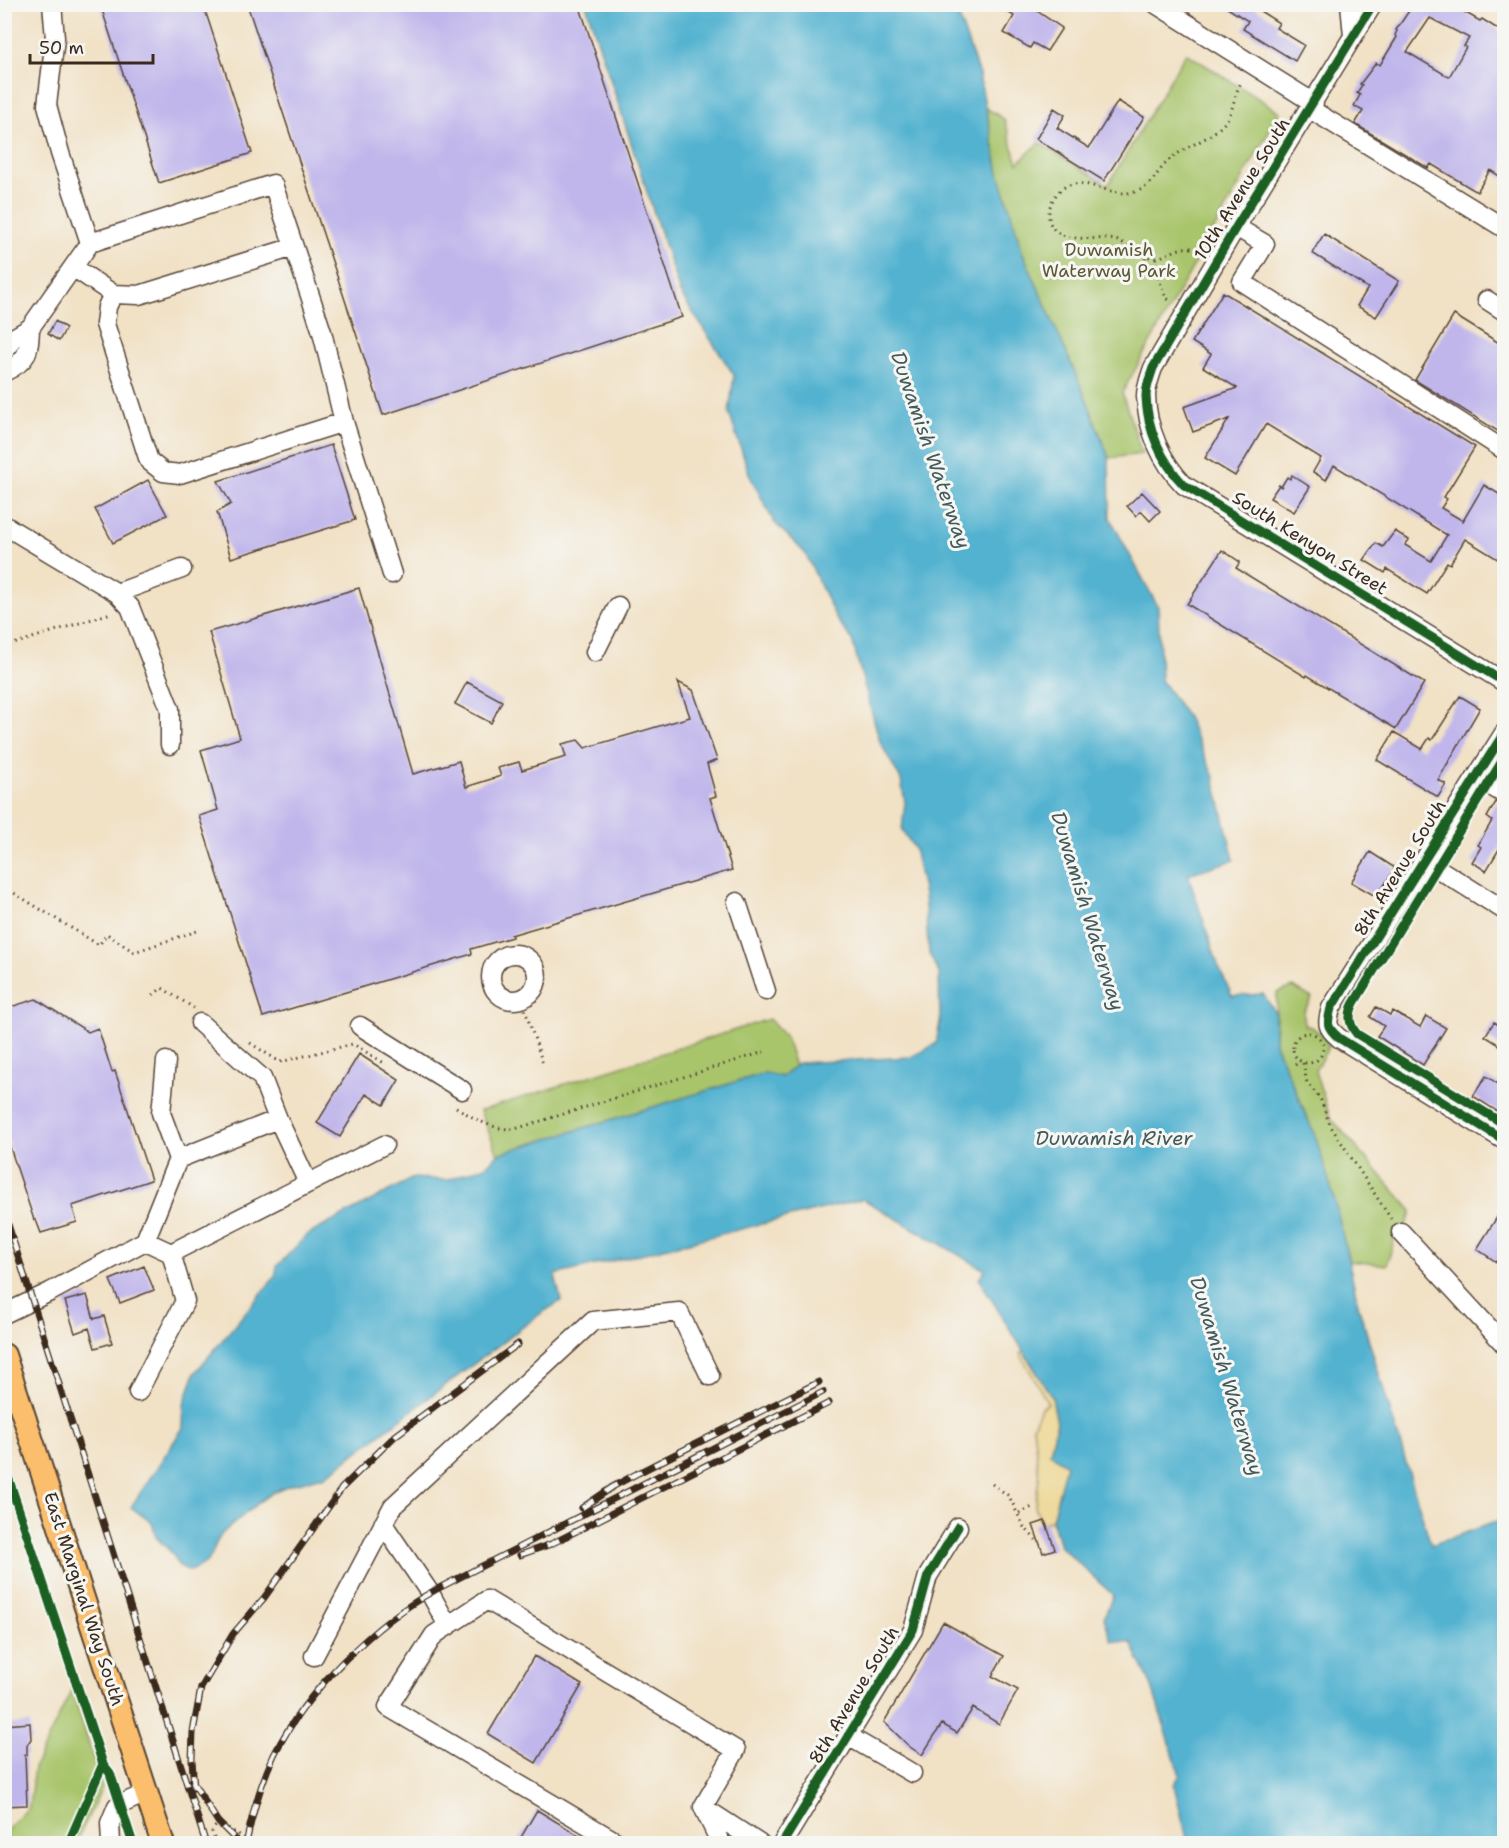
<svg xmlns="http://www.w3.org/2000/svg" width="1509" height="1848" font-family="'Shantell Sans',sans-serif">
	<rect width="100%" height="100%" fill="#f6f6f2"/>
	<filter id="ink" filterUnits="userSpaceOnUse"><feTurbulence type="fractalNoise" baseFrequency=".0167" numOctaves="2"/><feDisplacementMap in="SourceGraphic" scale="12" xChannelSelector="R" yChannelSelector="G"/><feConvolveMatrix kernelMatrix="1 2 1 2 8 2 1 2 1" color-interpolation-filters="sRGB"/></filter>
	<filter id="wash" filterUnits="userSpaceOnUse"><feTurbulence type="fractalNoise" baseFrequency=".008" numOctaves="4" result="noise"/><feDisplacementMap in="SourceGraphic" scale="24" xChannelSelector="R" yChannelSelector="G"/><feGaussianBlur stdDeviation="1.35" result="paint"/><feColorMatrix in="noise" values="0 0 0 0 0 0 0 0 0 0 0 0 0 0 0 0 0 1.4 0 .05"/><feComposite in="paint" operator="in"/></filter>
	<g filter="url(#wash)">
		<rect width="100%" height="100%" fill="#f1e1c5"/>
		<path fill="#a9c56c" stroke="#727845" stroke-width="1.5" d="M1186 53 1280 112 1122 393 1142 454 1109 458 1086 398 1022 251 999 173 986 108 1004 119 1018 163 1039 143 1108 185Z
			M1293 987 1312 998 1304 1011V1025C1317 1027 1323 1036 1329 1046L1315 1071 1330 1117 1412 1211 1405 1227 1395 1237 1387 1265 1349 1261 1317 1141 1275 1044 1277 993Z
			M769 1019 786 1038 795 1066 782 1077 765 1073 498 1154 480 1111Z
			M72 1689 102 1787 76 1843H5L7 1830 29 1807 34 1768Z"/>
		<path fill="#eeda9e" stroke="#94825e" stroke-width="1.5" d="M1023 1351 1052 1397 1057 1422 1050 1453 1066 1465 1052 1520 1041 1524 1035 1506 1039 1478 1033 1426 1042 1406 1048 1403 1020 1354Z"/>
		<path fill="#52b2d0" stroke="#466e77" stroke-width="1.5" d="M586 5H955L979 75 999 173 1022 251 1086 398 1109 458 1110 518 1158 607 1161 680 1187 717 1214 777 1234 860 1188 874 1218 965 1232 996 1263 994 1275 1012V1044L1316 1138 1335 1201 1359 1308 1431 1545 1504 1519V1843H1188L1174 1785 1180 1775 1151 1684 1131 1643 1112 1641 1104 1618 1113 1595 1060 1546 1052 1520 1066 1465 1050 1453 1057 1422 1052 1397 979 1279 985 1270 863 1199 555 1275 561 1301 540 1314 324 1477C314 1476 308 1481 298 1483 271 1489 259 1502 239 1519 234 1524 226 1529 221 1535 206 1556 220 1559 189 1571L178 1565 173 1554 156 1537 152 1523 131 1507 183 1428 184 1404 195 1373 275 1277 277 1266 307 1235 413 1178 447 1180 486 1166 498 1154 765 1073 782 1077 798 1063 911 1057 936 1044 940 1022 939 973 929 953 924 895 914 848 902 830 905 802 901 780 880 742 852 640 837 620 805 553 774 522 750 476 729 413 734 375 680 293Z"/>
		<g id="blocks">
			<path fill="#c0b6eb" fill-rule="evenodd" d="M100 4H203L252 153 159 183Z
				M247 4H579L682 317 383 415Z
				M995 4H1041L1037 11 1062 28 1047 51 1033 43 1030 48 1004 33 1014 16Z
				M1221 4H1249L1279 23 1276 28 1304 45 1295 61 1243 29 1248 21Z
				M1404 4H1450L1480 21 1482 19 1504 33V179L1490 170 1477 192 1431 164 1428 168 1355 124 1363 111 1354 106 1360 95 1357 93 1362 85 1360 84 1376 63 1380 65 1397 37 1395 35 1397 31 1396 30 1411 8ZM1430 18 1469 38 1464 46 1466 47 1449 77 1407 52Z
				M1118 101 1144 117 1104 181 1036 139 1054 108 1065 115 1057 128 1089 148Z
				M1324 234 1399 281 1376 317 1357 306 1368 288 1312 253Z
				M1223 292 1475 447 1444 497 1447 499 1441 508 1463 521 1484 485 1504 497V563L1465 539 1450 564 1447 562 1427 594 1387 569 1385 573 1364 560 1376 543 1383 547 1395 531 1409 540 1405 545 1431 561 1447 535 1334 465 1326 480 1313 472 1321 458 1266 424 1235 476 1205 458 1229 419 1193 432 1184 407 1237 388 1203 367 1211 354 1192 342Z
				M1454 315 1504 346V435L1415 380Z
				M55 321 66 328 59 341 48 334Z
				M331 445 355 520 231 558 217 512 231 504 218 481Z
				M1292 475 1310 487 1294 512 1270 498 1279 485 1281 487 1287 477 1290 479Z
				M148 480 167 515 113 543 95 509Z
				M1142 492 1160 511 1150 521 1141 511 1136 516 1127 506Z
				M1222 550 1240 562 1236 568 1424 683 1396 729 1307 675 1306 677 1187 604Z
				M359 588 413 774 459 761 466 787 501 776 498 768 519 762 522 770 566 757 562 744 578 740 585 748 690 717 678 682 693 690 717 760 707 764 716 796 710 798 732 870 511 935 512 937 471 949 472 954 263 1017 199 816 218 810 201 750 240 738 209 632Z
				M467 682 502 701 491 723 455 704Z
				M1460 696 1480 708 1438 780 1446 784 1438 797 1377 760 1394 732 1422 749 1429 738 1432 740Z
				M1496 802 1504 805V841L1486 871 1472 862 1481 847 1478 845 1492 821 1487 817Z
				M1370 852 1395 868 1377 897 1351 882Z
				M36 999 88 1032 98 1028 112 1072 115 1071 151 1180 72 1206 77 1222 41 1233 36 1220H34L4 1129V1009Z
				M1376 1007 1390 1015 1393 1011 1420 1027 1426 1016 1446 1028 1423 1065 1377 1036 1384 1026 1370 1017Z
				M1494 1022 1504 1028V1048L1485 1036Z
				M359 1054 399 1080 384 1105 366 1094 340 1137 317 1123Z
				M1486 1076 1504 1088V1116L1473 1096Z
				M1504 1206V1267L1477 1249Z
				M144 1266 154 1290 120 1303 110 1280Z
				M87 1295 94 1319 104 1316 112 1343 95 1348 89 1328 75 1333 65 1301Z
				M1045 1521 1055 1549 1043 1553 1033 1525Z
				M943 1622 1004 1656 992 1676 1018 1690 999 1724 973 1708 957 1733 942 1724 922 1755 910 1747 884 1722Z
				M534 1656 582 1685 536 1763 488 1734Z
				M30 1723 31 1739 27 1745V1755H25L27 1805 4 1806V1725Z
				M537 1810 593 1844H517Z"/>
		</g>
	</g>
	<g filter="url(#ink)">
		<use href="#blocks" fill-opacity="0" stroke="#564537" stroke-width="1.5"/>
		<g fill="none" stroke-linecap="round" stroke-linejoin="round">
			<g stroke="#564537" stroke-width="21">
				<path id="minor" d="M52 4 55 38 47 105 60 153 90 243
					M1156 4 1314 103
					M1350 4 1353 36
					M1373 4 1236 227 1153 368C1150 377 1146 387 1146 396 1147 429 1161 461 1184 485L1504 682
					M1310 109 1504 228
					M1236 227 1265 244 1242 282 1504 450
					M73 267 113 294 139 295 294 247 322 332 344 422 392 574
					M113 294 107 307 105 324 149 461 163 472 180 474 344 422
					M1487 300 1504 311
					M30 328 90 243 273 184 294 247
					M4 352 13 338 30 328C29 353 28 361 4 372
					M4 525 117 593 130 607 170 709V745
					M117 593 182 569
					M595 652 618 606
					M1504 733 1331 1008C1327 1024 1326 1027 1339 1038L1504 1140
					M1476 777 1504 794
					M1424 860 1504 910
					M737 902 766 991
					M491 977a23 23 0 1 1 46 0a23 23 0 1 1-46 0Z
					M360 1026 462 1090
					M166 1061 161 1113 178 1159 278 1119 262 1078 200 1023
					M278 1119 308 1183
					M1401 1232 1504 1344
					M145 1241 178 1159
					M4 1314 50 1292 145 1241 171 1253 384 1145
					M138 1392 185 1301 171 1253
					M383 1524 430 1593 448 1626
					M314 1656 393 1506 593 1321 679 1312 710 1376
					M848 1736 912 1773
					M703 1807 760 1844
					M704 1809 721 1844
					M111 1844 110 1823 117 1806 146 1793
					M620 1844 388 1707 434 1635 487 1600 736 1750 703 1807
					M782 1844 913 1630 928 1576 958 1527"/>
			</g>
			<g stroke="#564537" stroke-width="26">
				<path id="major" d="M4 1355 163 1844"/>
			</g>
			<path stroke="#564537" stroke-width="3" stroke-dasharray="1.5 4.5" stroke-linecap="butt" d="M1145 257 1159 279 1166 298 1171 301
				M1156 258C1140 257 1130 244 1115 240 1094 235 1046 248 1049 211 1050 203 1056 193 1063 188 1081 176 1105 193 1125 193 1130 193 1137 192 1142 189 1153 183 1158 171 1167 162 1185 145 1210 141 1226 121 1234 110 1234 94 1241 83
				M1154 270 1156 258C1174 254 1183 241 1201 252
				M4 647 111 613
				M4 887 99 945 107 934 134 952 200 930
				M153 995 162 988 194 1008
				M521 998 543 1064
				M1293 1048a15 15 0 1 1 30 0a15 15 0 1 1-30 0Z
				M250 1043 280 1062 353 1044 384 1063
				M1303 1063 1307 1083 1320 1098 1330 1125 1391 1219
				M1295 1065 1300 1061
				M456 1107C475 1119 492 1130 515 1129L764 1052
				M992 1484 1009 1496 1024 1527 1036 1540
				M1019 1513 1035 1506
				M216 1844 212 1832 218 1822 254 1844"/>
			<use href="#minor" stroke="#fff" stroke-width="18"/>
			<use href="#major" stroke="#fabe6d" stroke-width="22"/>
			<g stroke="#3b2a1e" stroke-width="7">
				<path id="rail" d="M4 1212 206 1844
					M582 1508 614 1486 638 1473 819 1382
					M520 1555 551 1544 829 1403
					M192 1781 218 1822 240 1844
					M194 1788 192 1760 193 1732 201 1688 233 1634 264 1598 342 1488 395 1436 518 1344
					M246 1844C252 1814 261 1783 274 1755 306 1691 374 1623 437 1589L823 1392"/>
			</g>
			<use href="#rail" stroke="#f6f6f2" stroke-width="4.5" stroke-dasharray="14" stroke-linecap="butt"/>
			<g stroke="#f6f6f2" stroke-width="13">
				<path id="cycleway" d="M1373 4 1236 227 1153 368C1150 377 1146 387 1146 396 1147 429 1161 461 1184 485L1504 682
					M1504 733 1331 1008C1327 1024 1326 1027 1339 1038L1504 1140
					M1504 758 1354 1003C1348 1014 1348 1024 1357 1034L1504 1124
					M4 1465 103 1764 110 1773 133 1844
					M68 1844 103 1764
					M782 1844 913 1630 928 1576 958 1527"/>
			</g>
			<use href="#cycleway" stroke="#1b5e20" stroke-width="9"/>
		</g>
	</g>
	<g text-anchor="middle" stroke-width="6" stroke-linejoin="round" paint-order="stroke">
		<g font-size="18" fill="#3b2a1e" stroke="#f6f6f2">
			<text transform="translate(1242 189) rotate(-58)" y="6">10th Avenue South</text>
			<text transform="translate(1310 543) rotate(32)" y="6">South Kenyon Street</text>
			<text transform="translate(1400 868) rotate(-58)" y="6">8th Avenue South</text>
			<text transform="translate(84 1599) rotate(72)" y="6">East Marginal Way South</text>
			<text transform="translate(854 1695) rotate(-59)" y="6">8th Avenue South</text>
		</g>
		<g font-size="18" fill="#5c5835" stroke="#f6f6f2">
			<text x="1109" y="256">Duwamish<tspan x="1109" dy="21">Waterway Park</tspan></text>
		</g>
		<g font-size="20" font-style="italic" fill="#435a5c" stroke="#f6f6f2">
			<text transform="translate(931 450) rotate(71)" y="7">Duwamish Waterway</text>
			<text transform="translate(1088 911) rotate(73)" y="7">Duwamish Waterway</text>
			<text x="1114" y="1145">Duwamish River</text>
			<text transform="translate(1227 1376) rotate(73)" y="7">Duwamish Waterway</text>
		</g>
	</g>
	<rect width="1509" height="1848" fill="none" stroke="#f6f6f2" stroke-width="24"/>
	<path d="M30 54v9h123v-9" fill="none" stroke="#3b2a1e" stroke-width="3"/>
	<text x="39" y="54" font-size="18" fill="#3b2a1e" stroke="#f6f6f2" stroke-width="4.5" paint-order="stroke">50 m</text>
</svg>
